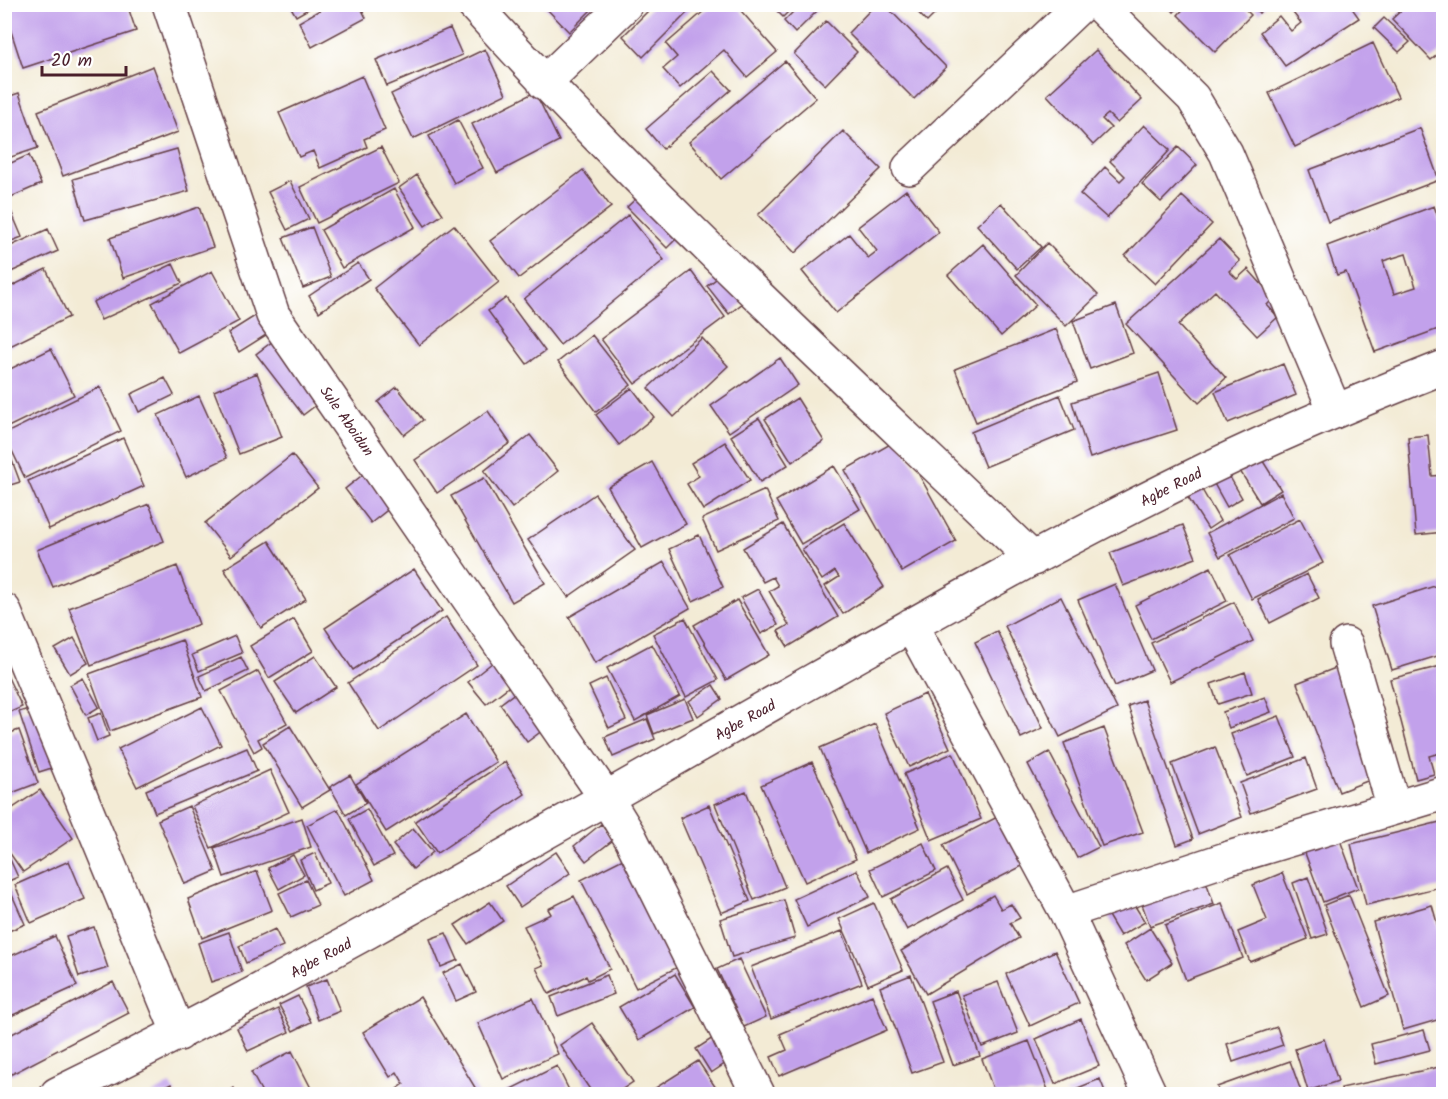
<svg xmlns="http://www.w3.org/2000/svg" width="1448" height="1099" font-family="Kalam,sans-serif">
	<rect width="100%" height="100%" fill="#fff"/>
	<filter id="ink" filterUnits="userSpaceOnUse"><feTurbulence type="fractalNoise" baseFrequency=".0167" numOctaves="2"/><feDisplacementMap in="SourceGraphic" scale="12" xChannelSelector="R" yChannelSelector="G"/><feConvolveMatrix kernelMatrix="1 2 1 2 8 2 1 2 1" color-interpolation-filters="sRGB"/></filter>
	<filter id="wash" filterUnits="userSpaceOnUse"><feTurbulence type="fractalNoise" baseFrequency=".008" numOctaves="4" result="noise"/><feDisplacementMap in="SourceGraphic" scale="24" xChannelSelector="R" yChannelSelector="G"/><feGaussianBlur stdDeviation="1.35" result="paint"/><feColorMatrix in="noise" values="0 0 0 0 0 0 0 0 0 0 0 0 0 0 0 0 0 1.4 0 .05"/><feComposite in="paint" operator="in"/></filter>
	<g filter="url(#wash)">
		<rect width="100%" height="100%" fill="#f3ebd5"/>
		<g id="blocks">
			<path fill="#c2a1eb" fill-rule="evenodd" d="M15 4H127L136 31 23 68 4 10V8Z
				M289 4H317L296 16Z
				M330 4H359L366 18 312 47 299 22Z
				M542 4H597L569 32Z
				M655 4H696L643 57 623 36Z
				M712 4H735L777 52 747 77 724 50 680 88 663 69 677 57 666 44Z
				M770 4H796L783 17Z
				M801 4H824L795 33 784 21Z
				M876 4H884L946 67 914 99 848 33Z
				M910 4H945L927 22Z
				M1167 4H1181L1174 12Z
				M1188 4H1240L1251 15 1215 52 1178 15Z
				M1251 4H1267L1259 13Z
				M1295 4H1349L1359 18 1285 66 1260 32 1279 16 1291 31 1301 23 1290 9Z
				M1408 4H1444V49L1431 60 1392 19Z
				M1384 18 1410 42 1399 52 1374 28Z
				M826 21 857 52 825 85 794 54Z
				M450 28 462 55 387 86 376 60Z
				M1373 43 1398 97 1295 147 1269 93Z
				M485 49 506 94 413 139 391 94Z
				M1096 50 1142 100 1117 123 1108 114 1102 119 1111 128 1093 145 1047 95Z
				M785 61 816 98 721 179 689 142Z
				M153 66 178 132 63 176 38 111Z
				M713 71 731 90 663 149 646 129Z
				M362 76 385 130 364 139 367 147 320 168 313 151 299 157 279 113Z
				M535 92 559 141 497 173 472 124Z
				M19 93 38 148 5 159 4 98Z
				M458 120 483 168 454 183 429 136Z
				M1144 125 1170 150 1107 218 1080 194 1105 167 1120 181 1125 176 1110 161Z
				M1420 128 1439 180 1328 222 1309 170Z
				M843 131 881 169 795 253 758 215Z
				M381 147 399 183 317 223 300 187Z
				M1178 147 1197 165 1161 202 1142 184Z
				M177 149 189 191 85 220 73 179Z
				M29 155 41 184 4 200V166Z
				M583 170 611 207 519 278 490 241Z
				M417 175 443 214 425 226 399 188Z
				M290 181 309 219 287 230 268 192Z
				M394 189 415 227 342 268 321 230Z
				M906 190 939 232 836 313 802 271 849 234 868 258 877 251 858 227Z
				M644 191 683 232 667 248 627 207Z
				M1182 196 1212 224 1155 284 1125 256Z
				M1001 203 1041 247 1017 269 977 225Z
				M8 204 22 237 4 244V205Z
				M1434 206 1444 234V327L1375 352 1346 272 1337 275 1327 246ZM1406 254 1416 287 1394 294 1383 261Z
				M199 207 213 247 123 278 110 238Z
				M628 215 664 260 560 345 524 299Z
				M454 225 499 282 419 345 374 288Z
				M312 227 331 277 303 288 283 238Z
				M48 229 58 251 4 275V249Z
				M1219 239 1240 261 1229 271 1237 279 1248 269 1274 298 1267 305 1278 317 1257 336 1215 291 1178 325 1226 378 1199 403 1126 324Z
				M1047 243 1098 295 1066 326 1016 275Z
				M983 244 1036 305 1001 336 948 275Z
				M358 263 369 279 319 312 309 296Z
				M173 264 182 283 101 320 93 302Z
				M46 269 69 317 4 349V290Z
				M728 270 749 298 729 314 707 286Z
				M212 271 239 321 179 353 152 303Z
				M691 271 725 317 635 384 601 339Z
				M506 298 545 351 527 364 488 311Z
				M1116 305 1133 353 1090 369 1073 321Z
				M263 311 274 330 239 352 228 333Z
				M1056 329 1077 382 976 422 955 369Z
				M592 335 631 385 596 412 558 362Z
				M277 338 324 399 303 415 256 354Z
				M702 338 728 366 674 417 648 388Z
				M51 349 74 395 4 429V372Z
				M780 358 798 385 729 432 711 406Z
				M1283 364 1296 395 1228 423 1215 392Z
				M257 373 282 437 239 454 214 391Z
				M1159 373 1177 430 1090 458 1072 402Z
				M165 378 174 395 139 412 131 394Z
				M100 387 121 431 25 478 4 434Z
				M397 387 423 420 404 435 378 402Z
				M632 388 654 417 619 445 596 415Z
				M1060 395 1074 430 985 467 971 432Z
				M199 396 227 458 186 477 158 415Z
				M797 398 824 441 792 462 765 419Z
				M488 411 510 443 437 493 415 460Z
				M759 418 788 465 760 482 731 436Z
				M530 435 558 471 512 508 484 471Z
				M1428 435 1432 476 1444 475V532L1416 535 1408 437Z
				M123 438 144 486 49 529 28 481Z
				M4 439 20 482 4 487Z
				M899 439 956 541 902 572 845 470Z
				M725 442 750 480 703 510 687 484 699 476 691 463Z
				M292 455 318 488 231 556 205 523Z
				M1261 458 1281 490 1260 503 1240 471Z
				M652 462 686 524 642 548 608 487Z
				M834 466 860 509 801 544 776 501Z
				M1227 472 1242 498 1227 507 1212 480Z
				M365 473 391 507 371 523 345 489Z
				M484 478 545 583 512 602 451 496Z
				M1201 488 1220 521 1208 529 1187 496Z
				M765 490 779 521 716 550 702 519Z
				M1281 493 1294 518 1220 557 1207 533Z
				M595 494 635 550 568 597 528 540Z
				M149 504 164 541 53 587 37 550Z
				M1300 519 1323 563 1252 599 1230 555Z
				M844 523 884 587 843 614 825 586 839 577 835 571 822 580 802 549Z
				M783 524 838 617 788 647 778 631 789 625 769 591 778 586 773 577 763 582 743 548Z
				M1183 525 1196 558 1123 586 1110 553Z
				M699 535 723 587 693 601 669 549Z
				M269 541 306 599 261 628 224 569Z
				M664 562 690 608 595 663 569 617Z
				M177 566 199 624 91 665 69 608Z
				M1211 567 1227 601 1151 639 1135 605Z
				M414 569 442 611 353 670 325 628Z
				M1307 574 1319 598 1270 623 1258 599Z
				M1444 583V654L1392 670 1372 606Z
				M1115 584 1152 670 1115 686 1078 600Z
				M758 589 778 625 761 634 741 598Z
				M1061 597 1117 709 1060 737 1005 626Z
				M737 600 769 655 726 680 694 625Z
				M1234 602 1253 641 1170 682 1151 643Z
				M446 617 477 665 379 731 348 683Z
				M685 618 718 680 686 697 653 634Z
				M294 619 313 651 269 678 250 646Z
				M997 631 1043 728 1021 738 975 642Z
				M235 636 242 653 199 671 192 655Z
				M74 638 88 663 70 674 55 649Z
				M182 640 202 697 110 731 89 674Z
				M652 644 680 696 635 721 607 668Z
				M502 655 520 678 486 704 468 682Z
				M315 656 336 687 296 713 275 682Z
				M241 657 248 671 206 691 199 676Z
				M1441 666 1444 674V752L1429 756 1434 774 1416 779 1390 679Z
				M1338 667 1380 776 1339 792 1297 683Z
				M4 669 22 707 4 715Z
				M258 671 287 723 258 739 262 747 254 752 221 691Z
				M1245 672 1252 693 1218 704 1211 684Z
				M83 678 99 707 86 715 70 685Z
				M606 678 626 720 609 728 589 686Z
				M713 685 722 699 698 716 689 701Z
				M524 686 551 724 527 742 500 704Z
				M925 694 950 748 909 767 884 713Z
				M1265 697 1271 712 1229 728 1223 712Z
				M685 699 693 718 654 734 647 715Z
				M1144 700 1193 839 1177 845 1128 706Z
				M41 705 61 765 39 772 19 712Z
				M202 707 221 745 137 787 118 749Z
				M101 713 109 736 97 741 88 718Z
				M466 714 496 762 386 832 356 784Z
				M1279 716 1295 757 1247 776 1231 734Z
				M647 719 655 739 613 757 605 737Z
				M875 724 920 828 866 853 820 748Z
				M290 726 330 790 302 807 263 743Z
				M1104 728 1143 832 1102 846 1064 743Z
				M19 730 38 783 4 796V735Z
				M1215 747 1242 817 1198 834 1172 764Z
				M247 748 257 771 155 813 146 790Z
				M1049 752 1099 847 1077 858 1028 764Z
				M953 753 981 819 931 840 904 774Z
				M1306 758 1317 789 1251 813 1240 783Z
				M505 762 525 794 437 853 415 821Z
				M812 762 856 859 805 882 761 785Z
				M270 770 289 812 211 848 192 806Z
				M350 775 366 803 346 815 330 787Z
				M40 790 73 838 23 872 4 845V814Z
				M746 791 785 887 754 900 715 804Z
				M709 805 750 901 721 913 680 818Z
				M189 806 216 871 185 884 158 820Z
				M338 809 374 880 344 896 307 825Z
				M367 809 393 856 374 866 349 819Z
				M1005 813 1030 862 967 894 943 845Z
				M302 818 311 847 224 877 214 848Z
				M1444 821V886L1366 905 1351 844Z
				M601 824 613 840 586 861 574 846Z
				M413 828 433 852 413 869 393 845Z
				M1337 832 1358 888 1323 902 1302 845Z
				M923 843 936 871 883 897 870 869Z
				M556 852 570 873 520 907 506 886Z
				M315 853 328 883 313 890 300 860Z
				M8 855 18 877 4 883V857Z
				M293 855 304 875 279 889 268 868Z
				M625 858 680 966 636 988 581 880Z
				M69 861 85 899 31 923 15 885Z
				M947 869 963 900 907 930 891 899Z
				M857 870 870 897 807 927 794 899Z
				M257 871 272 910 202 938 188 899Z
				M1203 873 1214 904 1150 926 1139 896Z
				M1282 873 1308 939 1250 962 1238 932 1267 920 1253 885Z
				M1308 877 1328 934 1312 939 1293 883Z
				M306 880 318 905 291 917 279 893Z
				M9 888 25 924 4 933V890Z
				M993 895 1001 909 1011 904 1020 918 1010 923 1019 938 926 994 901 951Z
				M1128 895 1145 922 1120 936 1104 909Z
				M1349 895 1389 996 1364 1007 1324 905Z
				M574 896 610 969 588 980 586 976 549 994 536 968 543 965 524 926 551 914 548 909Z
				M784 900 795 938 732 957 720 919Z
				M490 902 503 921 468 944 455 925Z
				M874 903 903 970 868 985 839 919Z
				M1222 903 1243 958 1186 980 1165 925Z
				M1432 905 1444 948V1018L1403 1030 1373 922Z
				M94 927 108 968 79 977 66 936Z
				M1150 928 1172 963 1146 980 1124 945Z
				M275 929 283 946 246 963 239 946Z
				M842 931 862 983 771 1019 751 967Z
				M229 932 242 972 211 982 198 943Z
				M446 933 458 960 441 967 430 939Z
				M55 936 77 986 4 1019V959Z
				M1055 951 1079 1003 1030 1026 1006 974Z
				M739 959 766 1017 744 1027 717 969Z
				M462 964 476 992 456 1001 443 973Z
				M675 974 695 1007 639 1040 619 1007Z
				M607 975 614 994 558 1016 551 997Z
				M911 975 943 1062 912 1073 880 987Z
				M327 979 340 1011 318 1020 306 987Z
				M113 982 129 1013 10 1075 4 1065V1038Z
				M998 982 1018 1033 982 1047 962 995Z
				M956 991 980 1056 953 1065 930 1001Z
				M872 995 887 1030 779 1076 771 1057 787 1050 780 1034Z
				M298 996 311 1022 293 1031 279 1005Z
				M420 997 479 1094H400L397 1089 404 1084 397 1072 390 1077 363 1032Z
				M533 998 558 1054 503 1079 478 1023Z
				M278 1009 289 1032 248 1051 237 1028Z
				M1081 1019 1099 1066 1055 1084 1036 1039Z
				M592 1023 633 1082 615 1094H593L560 1045Z
				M1277 1027 1283 1045 1233 1062 1227 1044Z
				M1424 1030 1430 1050 1376 1064 1371 1044Z
				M716 1036 732 1059 711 1073 696 1049Z
				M1324 1039 1338 1081 1308 1091 1295 1049Z
				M1029 1041 1048 1090 1037 1094H995L982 1059Z
				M292 1051 314 1094H263L251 1072Z
				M698 1061 720 1094H646Z
				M1290 1061 1302 1094H1220L1217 1087Z
				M557 1066 571 1094H501Z
				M1444 1066V1094H1342L1341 1088Z
				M1100 1079 1106 1094H1063Z
				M171 1084 176 1094H151Z
				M234 1088 237 1094H221Z"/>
		</g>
	</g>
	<g filter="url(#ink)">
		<use href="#blocks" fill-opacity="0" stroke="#633e44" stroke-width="1.5"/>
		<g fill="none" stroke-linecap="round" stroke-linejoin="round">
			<g stroke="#633e44" stroke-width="36">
				<path id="minor" d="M169 4 273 315 606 798 630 837 758 1094
					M473 4C649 199 843 376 1033 559
					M1098 4 1193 98 1226 153 1335 411
					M544 83 626 4
					M909 168 1082 4
					M4 610 179 1034
					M911 625 1066 912 1150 1094
					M1346 644 1394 808
					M1066 912 1229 858 1444 793
					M57 1094C304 973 542 834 782 698 917 622 1052 545 1191 477 1273 436 1358 401 1444 367"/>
			</g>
			<use href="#minor" stroke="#fff" stroke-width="33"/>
		</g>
	</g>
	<g text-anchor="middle" stroke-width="4.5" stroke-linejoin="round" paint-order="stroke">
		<g font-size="15" fill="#4a1f2b" stroke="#fff">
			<text transform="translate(347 421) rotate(55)" y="5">Sule Aboidun</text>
			<text transform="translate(1171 487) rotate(-27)" y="5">Agbe Road</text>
			<text transform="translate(745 720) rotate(-29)" y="5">Agbe Road</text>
			<text transform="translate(321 958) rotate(-28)" y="5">Agbe Road</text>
		</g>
	</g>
	<rect width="1448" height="1099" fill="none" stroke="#fff" stroke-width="24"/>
	<path d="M42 66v9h84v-9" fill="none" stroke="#4a1f2b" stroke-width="3"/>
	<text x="51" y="66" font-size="18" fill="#4a1f2b" stroke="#ffffff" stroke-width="4.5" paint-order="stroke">20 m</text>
</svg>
